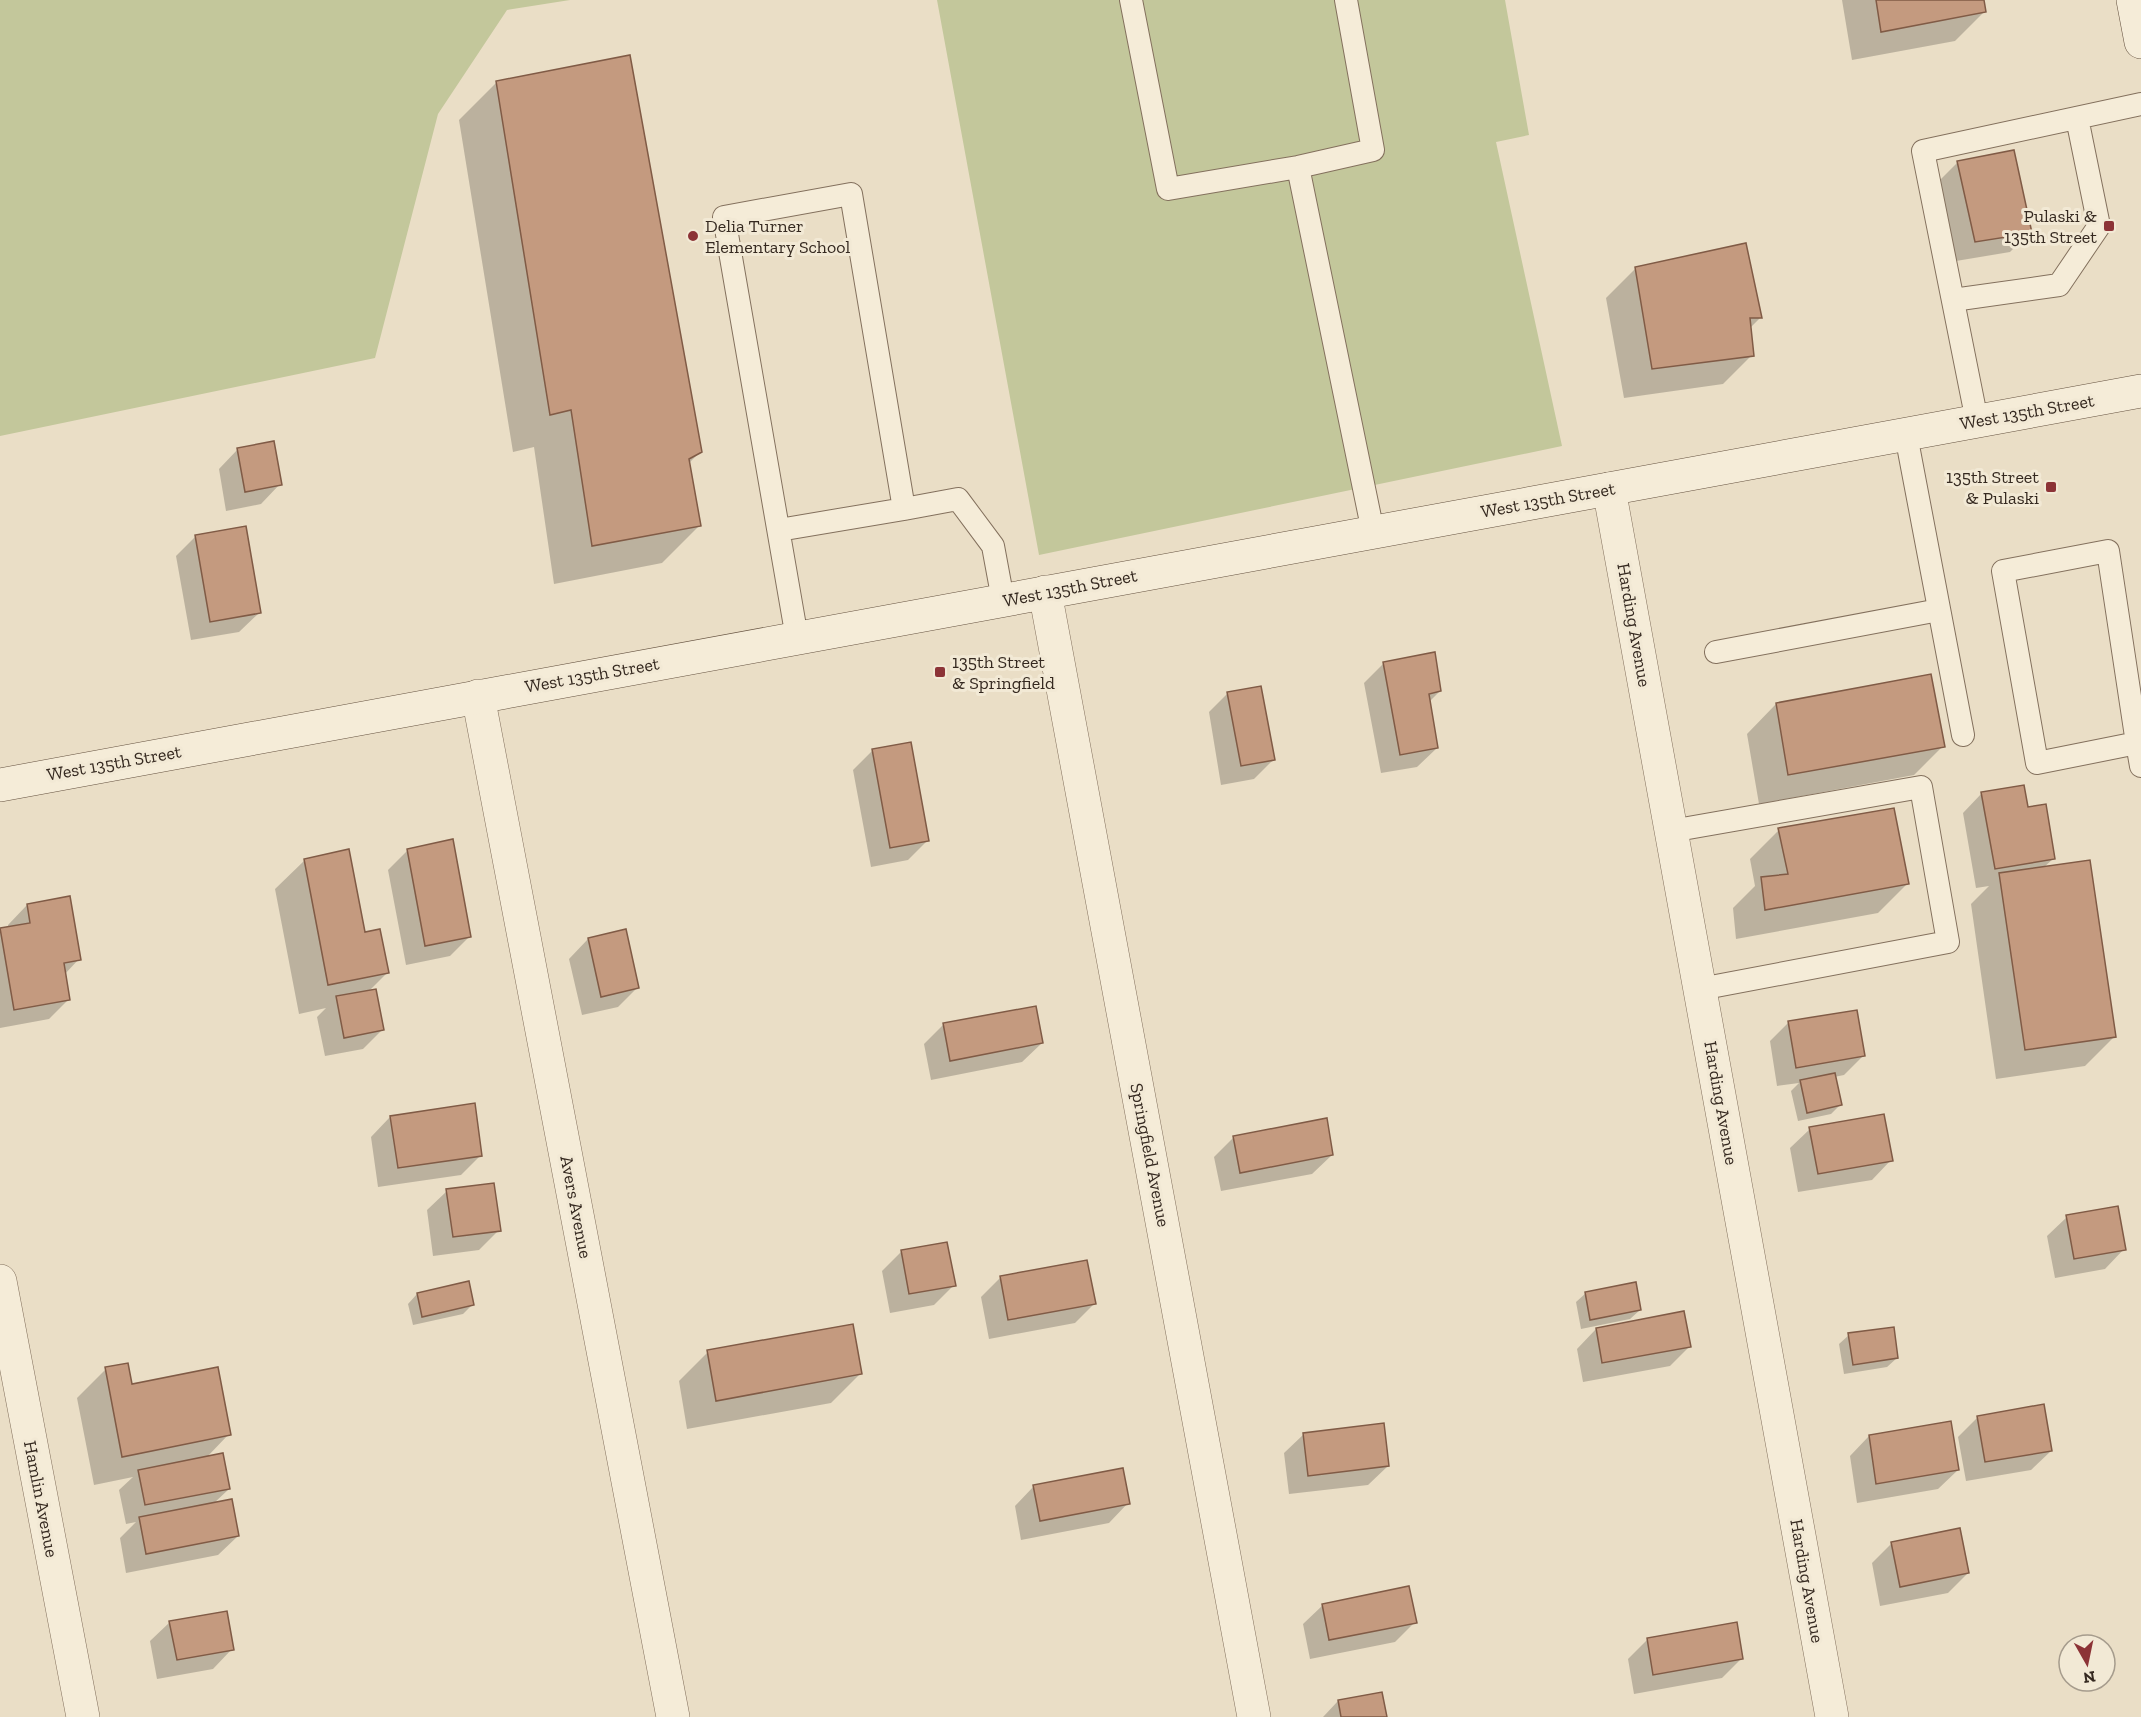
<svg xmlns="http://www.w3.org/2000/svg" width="2141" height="1717" font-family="'Zilla Slab',serif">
	<rect width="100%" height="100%" fill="#eadec6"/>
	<path fill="#c3c79b" d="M0 0H570L507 10 438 114 375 358 0 436Z
		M937 0H1505L1529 135 1496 142 1562 446 1039 555Z"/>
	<path fill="#0003" d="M1842 0H1982L1984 12 1955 41 1852 60Z
		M497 82 701 451 688 464 700 525 662 563 554 584 534 447 513 452 459 120Z
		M2012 152 2030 232 2010 252 1956 261 1938 182 1957 163Z
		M1635 269 1760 318 1750 328 1752 355 1723 384 1624 398 1606 298Z
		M238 449 280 484 261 504 226 511 219 469Z
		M196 536 259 613 239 632 191 640 176 556Z
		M1384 663 1440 691 1429 702 1437 748 1417 767 1381 773 1364 683Z
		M1228 693 1273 760 1254 779 1221 785 1209 712Z
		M1776 704 1943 746 1914 775 1759 804 1747 734Z
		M873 750 928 840 908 860 871 867 853 770Z
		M1982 793 2027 808 2054 858 2043 868 2114 1037 2085 1066 1996 1079 1971 904 1989 886 1976 888 1963 813Z
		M1779 830 1907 884 1878 913 1736 939 1733 908 1755 886 1750 859Z
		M408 850 469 937 450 956 406 965 388 870Z
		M305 860 364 934 387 973 368 992 382 1030 363 1049 325 1056 317 1017 326 1008 299 1014 275 889Z
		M27 905 79 959 64 975 68 1000 49 1019 0 1028V930L8 928V925Z
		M588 939 638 987 618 1007 582 1015 569 959Z
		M1789 1022 1863 1056 1844 1075 1834 1077 1840 1105 1831 1114 1798 1121 1791 1091 1799 1083 1777 1086 1770 1041Z
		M943 1025 1042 1043 1022 1062 931 1080 924 1044Z
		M390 1117 481 1155 461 1175 378 1187 371 1137Z
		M1810 1129 1891 1160 1872 1180 1798 1192 1790 1148Z
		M1234 1137 1332 1155 1312 1174 1221 1191 1214 1157Z
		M447 1191 499 1230 479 1250 433 1256 427 1210Z
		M2067 1217 2124 1249 2105 1269 2055 1278 2047 1236Z
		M946 1244 954 1285 934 1305 890 1313 882 1271 901 1252Z
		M1000 1278 1094 1304 1075 1323 989 1339 981 1297Z
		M1586 1293 1640 1310 1630 1319 1581 1329 1576 1302Z
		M417 1294 472 1305 463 1314 413 1325 408 1304Z
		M1596 1329 1689 1347 1670 1366 1583 1382 1577 1349Z
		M1849 1335 1897 1358 1887 1367 1844 1374 1839 1344Z
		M708 1352 860 1374 831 1403 687 1429 679 1381Z
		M106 1369 131 1386 229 1434 206 1458 229 1489 213 1504 238 1536 218 1555 126 1573 120 1538 136 1522 126 1524 119 1490 133 1477 94 1485 77 1398Z
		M1978 1417 2051 1451 2031 1470 1966 1481 1958 1437Z
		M1304 1434 1388 1466 1368 1485 1289 1494 1284 1453Z
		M1869 1436 1958 1470 1938 1489 1857 1503 1850 1456Z
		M1034 1486 1128 1503 1109 1523 1021 1540 1015 1506Z
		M1892 1543 1968 1573 1948 1593 1880 1606 1872 1563Z
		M1323 1605 1415 1622 1395 1642 1310 1659 1303 1624Z
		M170 1622 232 1649 213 1669 157 1679 150 1641Z
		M1647 1640 1741 1659 1722 1678 1634 1694 1628 1659Z
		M1338 1701 1385 1717H1323Z"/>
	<path fill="#c49a7f" stroke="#805b46" stroke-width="1.5" d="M1876 0H1984L1986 12 1881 32Z
		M630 55 702 452 689 459 701 526 592 546 571 410 550 415 496 81Z
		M2014 150 2032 233 1975 242 1957 161Z
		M1746 243 1762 318H1750L1754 356 1652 369 1635 267Z
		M274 441 282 485 245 492 237 448Z
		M246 526 261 613 210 622 195 535Z
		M1435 652 1441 691 1429 694 1438 748 1400 755 1383 662Z
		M1931 674 1945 747 1788 775 1776 703Z
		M1261 686 1275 760 1241 766 1227 692Z
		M911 742 929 841 890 848 872 749Z
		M2024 785 2028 807 2046 804 2055 859 1995 869 1981 792Z
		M1894 808 1909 884 1765 910 1761 877 1788 874 1778 828Z
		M453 839 471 937 425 946 407 849Z
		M349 849 365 932 380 929 389 973 328 985 304 859Z
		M2090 860 2116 1037 2025 1050 1999 873Z
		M70 896 81 960 64 963 70 1000 14 1010 0 928 30 923 27 904Z
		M626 929 639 988 601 997 588 938Z
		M376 989 384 1030 344 1038 336 996Z
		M1036 1006 1043 1043 950 1061 943 1023Z
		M1857 1010 1865 1056 1796 1068 1788 1021Z
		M1835 1073 1842 1105 1807 1113 1800 1080Z
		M475 1103 482 1156 398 1168 390 1116Z
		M1884 1114 1893 1161 1818 1174 1809 1127Z
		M1327 1118 1333 1155 1240 1173 1233 1136Z
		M494 1183 501 1231 453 1237 446 1189Z
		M2118 1206 2126 1250 2074 1259 2066 1215Z
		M947 1242 956 1286 909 1294 901 1250Z
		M1087 1260 1096 1304 1008 1320 1000 1276Z
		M469 1281 474 1305 422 1317 417 1293Z
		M1636 1282 1641 1310 1590 1320 1585 1292Z
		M1684 1311 1691 1347 1602 1363 1596 1328Z
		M853 1324 862 1374 716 1401 707 1350Z
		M1894 1327 1898 1358 1853 1365 1848 1333Z
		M128 1363 132 1384 218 1367 231 1435 122 1457 105 1367Z
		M2044 1404 2052 1451 1985 1462 1977 1416Z
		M1951 1421 1959 1470 1876 1484 1869 1435Z
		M1384 1423 1389 1466 1308 1476 1303 1433Z
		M223 1453 230 1489 145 1505 138 1470Z
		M1123 1468 1130 1504 1040 1521 1033 1485Z
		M232 1499 239 1536 146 1554 139 1517Z
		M1960 1528 1969 1573 1900 1587 1891 1542Z
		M1409 1586 1417 1623 1329 1640 1322 1604Z
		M227 1611 234 1650 177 1660 169 1621Z
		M1737 1622 1743 1659 1653 1675 1647 1638Z
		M1382 1692 1387 1717H1341L1338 1700Z"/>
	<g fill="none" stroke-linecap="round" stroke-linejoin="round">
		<g stroke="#83705d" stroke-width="24">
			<path id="lane" d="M1131 0 1168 189 1298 167 1373 150 1346 0
				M1298 167 1373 532
				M1953 300 2059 285 2099 226 2077 118
				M1977 421 1923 151 2141 104
				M1906 435 1963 735
				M779 530 904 509
				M797 638 724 217 851 194 904 509 958 499 993 546 1003 600
				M1716 652 1939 610
				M2141 742 2137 743 2037 763 2003 571 2108 551 2137 743 2141 766
				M1671 831 1921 787 1948 942 1700 989"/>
		</g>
		<g stroke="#83705d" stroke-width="34">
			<path id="street" d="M1609 489 1832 1717
				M1045 592 1254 1717
				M478 696 673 1717
				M0 1281 83 1717"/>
		</g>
		<g stroke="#655240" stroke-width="34">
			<path id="secondary" d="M2133 0 2141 42
				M0 785 2141 391"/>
		</g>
		<use href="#lane" stroke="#f5ecd8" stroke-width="22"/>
		<use href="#street" stroke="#f5ecd8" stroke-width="33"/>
		<use href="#secondary" stroke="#f5ecd8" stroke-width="33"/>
	</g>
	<g fill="#8c3336" stroke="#f2e9d5" stroke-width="2">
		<rect x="2103" y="220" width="12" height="12" rx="3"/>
		<circle cx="693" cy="236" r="6"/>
		<rect x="2045" y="481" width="12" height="12" rx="3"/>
		<rect x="934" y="666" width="12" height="12" rx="3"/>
	</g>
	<g text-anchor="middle" stroke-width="6" stroke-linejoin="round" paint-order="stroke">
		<g font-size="18" fill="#352920" stroke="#f2e9d5" text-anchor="end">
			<text x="2097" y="222">Pulaski &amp;<tspan x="2097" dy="21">135th Street</tspan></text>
			<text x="705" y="232" text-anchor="start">Delia Turner<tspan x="705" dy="21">Elementary School</tspan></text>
			<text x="2039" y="483">135th Street<tspan x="2039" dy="21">&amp; Pulaski</tspan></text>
			<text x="952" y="668" text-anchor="start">135th Street<tspan x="952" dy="21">&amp; Springfield</tspan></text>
		</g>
		<g font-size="18" fill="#352920" stroke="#f2e9d5">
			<text transform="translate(2027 412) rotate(-10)" y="6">West 135th Street</text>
			<text transform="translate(1548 500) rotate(-10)" y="6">West 135th Street</text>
			<text transform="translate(1070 588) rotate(-11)" y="6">West 135th Street</text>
			<text transform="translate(1634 625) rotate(80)" y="6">Harding Avenue</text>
			<text transform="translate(592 675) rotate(-10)" y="6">West 135th Street</text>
			<text transform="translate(114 763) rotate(-10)" y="6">West 135th Street</text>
			<text transform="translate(1721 1103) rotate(80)" y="6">Harding Avenue</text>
			<text transform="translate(1150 1155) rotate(79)" y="6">Springfield Avenue</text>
			<text transform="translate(576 1207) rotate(79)" y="6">Avers Avenue</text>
			<text transform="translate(41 1499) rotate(79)" y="6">Hamlin Avenue</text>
			<text transform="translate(1807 1581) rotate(80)" y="6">Harding Avenue</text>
		</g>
	</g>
	<g transform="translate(2087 1663) rotate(171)"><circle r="28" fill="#f2e9d5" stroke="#a69c8d" stroke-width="1.5"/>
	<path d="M0-4.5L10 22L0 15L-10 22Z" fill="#8c3336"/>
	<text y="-9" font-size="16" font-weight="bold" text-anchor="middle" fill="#352920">N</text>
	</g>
</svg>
